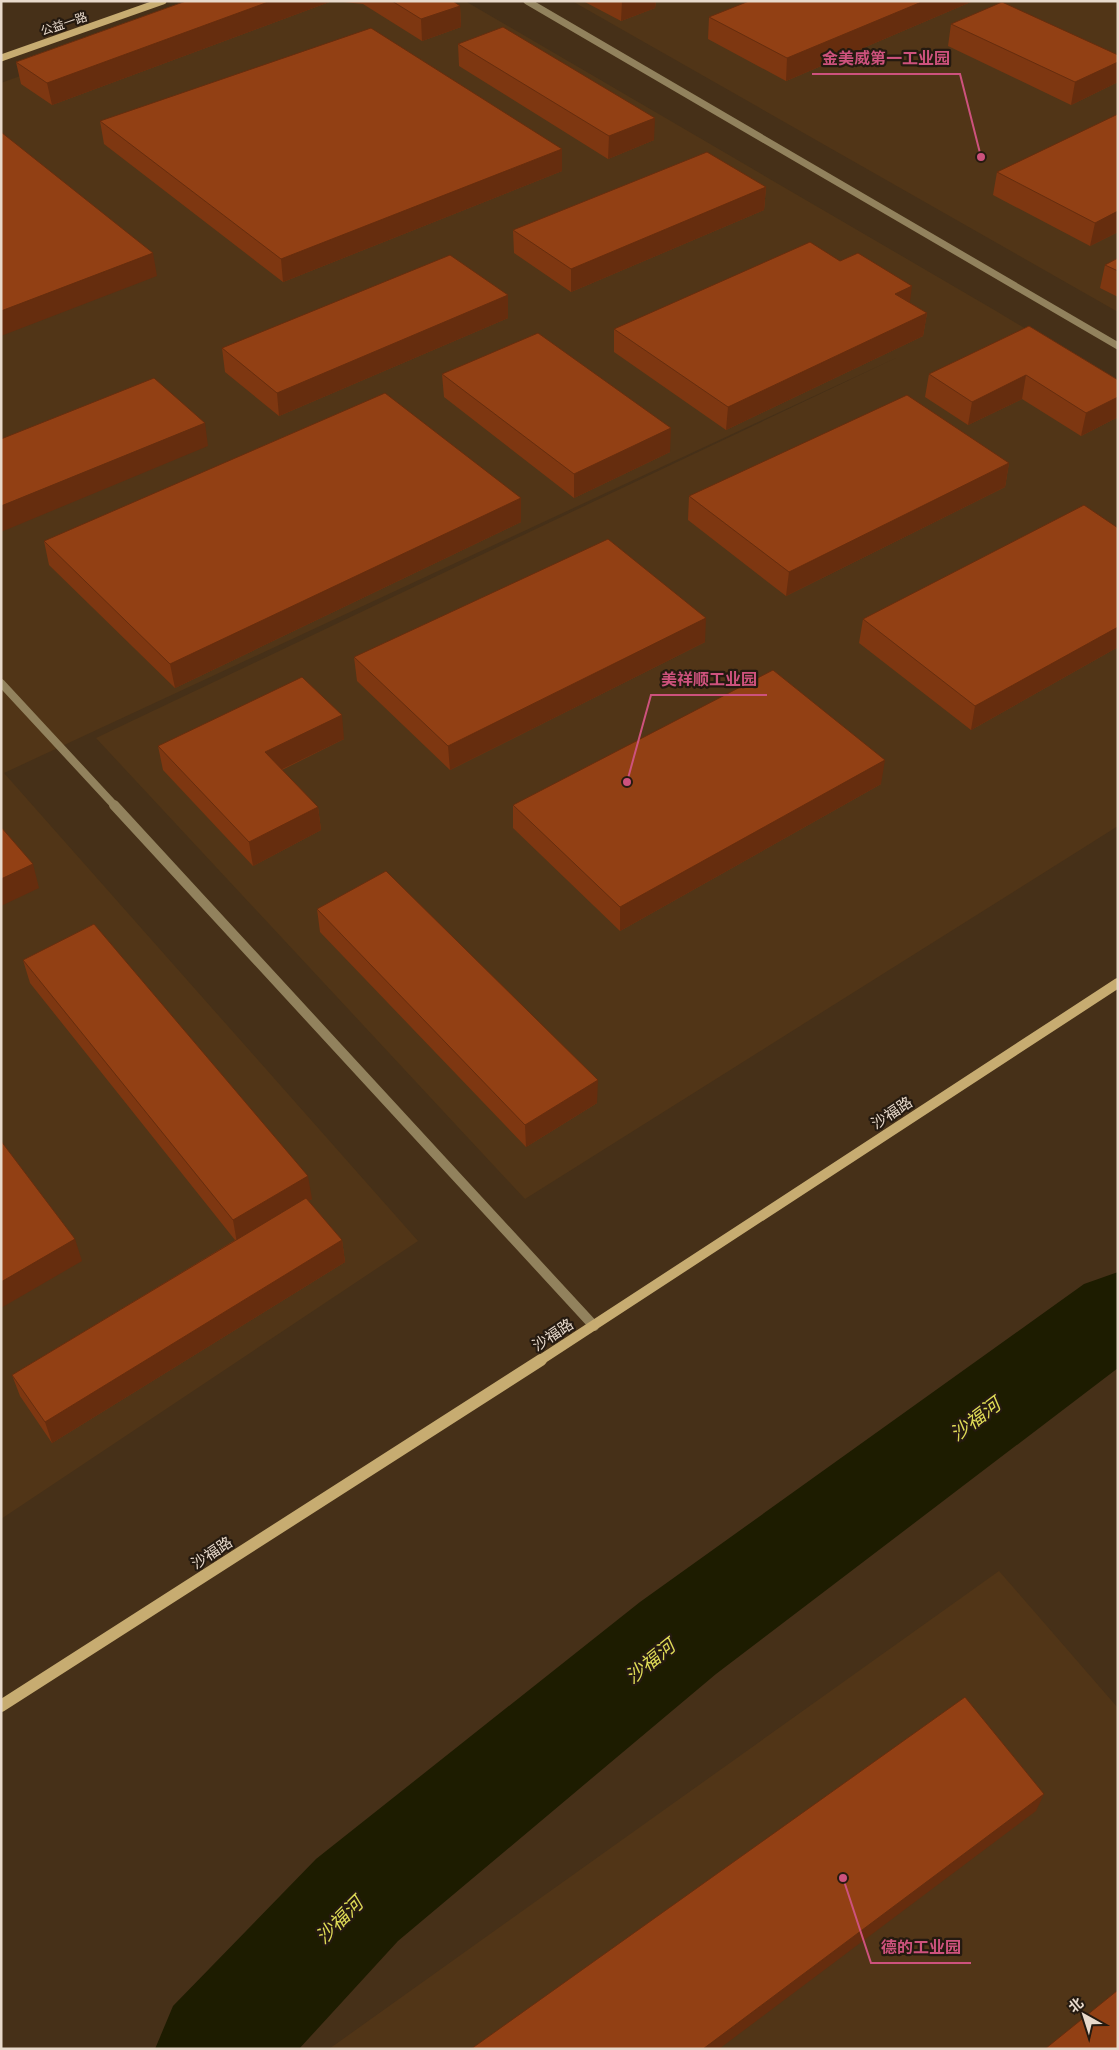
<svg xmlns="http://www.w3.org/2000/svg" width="1119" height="2050" font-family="'Open Sans','Noto Sans SC',sans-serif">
	<rect width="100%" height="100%" fill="#463018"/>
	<path fill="#513517" d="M225 1H465L996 311 1118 384V826L525 1199 96 738 898 357 4 773 418 1241 1 1519V83Z
		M572 1H1118V312Z
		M999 1571 1118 1708V2049H329Z"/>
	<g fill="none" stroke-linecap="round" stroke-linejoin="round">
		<path fill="#1d1c00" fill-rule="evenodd" d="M1118 1272V1368L716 1674 398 1941 299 2049H155L173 2006 316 1859 640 1602 1084 1284Z"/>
		<path stroke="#92825d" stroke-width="7" d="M527 1 1118 346"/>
		<path stroke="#92825d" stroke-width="8" d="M1 683 115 806"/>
		<path stroke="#92825d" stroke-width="10" d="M114 805 594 1326"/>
		<path stroke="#c7ac71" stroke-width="7" d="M1 58 163 1"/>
		<path stroke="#c7ac71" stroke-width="10" d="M539 1361 1118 983"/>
		<path stroke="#c7ac71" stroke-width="12" d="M1 1706 541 1360"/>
	</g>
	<path fill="#7e3711" d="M186 1H332L52 105 21 84 16 62Z
		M333 1H453L460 6 461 27 422 41 363 4Z
		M583 1H656L655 8 621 21Z
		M973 1 786 81 708 39 709 17Z
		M951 24 1118 55V82L1071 105 948 46Z
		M458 44 654 140 608 159 459 66Z
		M100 121 562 149V171L283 282 104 144Z
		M997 172 1118 232 1090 246 993 195Z
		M766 187 764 210 571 292 514 253 513 230Z
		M1118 258V297L1100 288 1105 265Z
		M508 295V318L279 416 225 372 222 348Z
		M910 303 927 313 923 336 726 430 614 352V329Z
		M1029 326 1118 380V417L1081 436 1022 399 968 425 925 397 929 374Z
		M442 374 670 452 574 498 444 397Z
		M1009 463 1005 487 786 596 688 520 689 496Z
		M521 498V522L175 688 49 565 44 541Z
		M1118 528V647L971 730 859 643 863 619Z
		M705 642 450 770 357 681 354 657Z
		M344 739 282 770 318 807 321 830 253 866 163 770 158 746Z
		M881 784 620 931 513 828V805Z
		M317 909 597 1103 526 1147 320 932Z
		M23 960 312 1199 308 1201 342 1240 345 1262 52 1443 20 1396 12 1375 235 1240 30 983Z"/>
	<path fill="#662d0e" d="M271 1H332L52 105 47 83Z
		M622 1H656L655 8 621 21Z
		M924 1H973L786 81 787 58Z
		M460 6 461 27 422 41 421 19Z
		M1118 62V82L1071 105 1075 82Z
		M655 118 654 140 608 159 609 136Z
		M562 149V171L283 282 281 259Z
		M766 187 764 210 571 292V269Z
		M1118 211V232L1090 246 1095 223Z
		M153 253 157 276 1 336V311Z
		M912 286 909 309 895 294Z
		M508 295V318L279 416 277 393Z
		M927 313 923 336 726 430 728 407Z
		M1026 375 1022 399 968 425 972 402Z
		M1118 397V417L1081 436 1086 413Z
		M205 423 208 446 1 532V506Z
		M671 428 670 452 574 498V474Z
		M1009 463 1005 487 786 596 789 572Z
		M521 498V522L175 688 170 664Z
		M706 618 705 642 450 770 448 746Z
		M1118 627V647L971 730 975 706Z
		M342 715 344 739 268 776 265 752Z
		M885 760 881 784 620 931V907Z
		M318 807 321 830 253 866 249 842Z
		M33 864 39 888 1 906V879Z
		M598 1080 597 1103 526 1147 525 1125Z
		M308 1176 312 1199 237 1243 233 1220Z
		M75 1239 82 1261 1 1308V1282Z
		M342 1240 345 1262 52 1443 45 1422Z
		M1044 1794 1036 1811 719 2049H703Z"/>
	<path fill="#924014" stroke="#662d0e" d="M186 1H271L47 83 16 62Z
		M392 1H453L460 6 421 19Z
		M749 1H924L787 58 709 17Z
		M1002 2 1118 55V62L1075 82 951 24Z
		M503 27 655 118 609 136 458 44Z
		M371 28 562 149 281 259 100 121Z
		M1118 114V211L1095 223 997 172Z
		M1 132 153 253 1 311Z
		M707 152 766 187 571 269 513 230Z
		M810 242 840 261 858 253 912 286 895 294 927 313 728 407 614 329Z
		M450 255 508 295 277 393 222 348Z
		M1118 258V271L1105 265Z
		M1029 326 1118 380V397L1086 413 1026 375 972 402 929 374Z
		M538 333 671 428 574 474 442 374Z
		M154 378 205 423 1 506V439Z
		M385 393 521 498 170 664 44 541Z
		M907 395 1009 463 789 572 689 496Z
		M1084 505 1118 528V627L975 706 863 619Z
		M608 539 706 618 448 746 354 657Z
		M773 670 885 760 620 907 513 805Z
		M302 677 342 715 265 752 318 807 249 842 158 746Z
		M1 827 33 864 1 879Z
		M386 871 598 1080 525 1125 317 909Z
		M94 924 308 1176 233 1220 23 960Z
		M1 1141 75 1239 1 1282Z
		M306 1198 342 1240 45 1422 12 1375Z
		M965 1697 1044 1794 703 2049H471Z
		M1118 1990V2049H1045Z"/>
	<g text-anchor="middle" stroke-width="4.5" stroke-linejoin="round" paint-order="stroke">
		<g font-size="12" fill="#e8dacc" stroke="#251a10">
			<text transform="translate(64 24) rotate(-19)" y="4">公益一路</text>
		</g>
		<g font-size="15" fill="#e8dacc" stroke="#251a10">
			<text transform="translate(892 1113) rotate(-33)" y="5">沙福路</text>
			<text transform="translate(553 1335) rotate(-33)" y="5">沙福路</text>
			<text transform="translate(212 1553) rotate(-33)" y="5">沙福路</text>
		</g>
		<g font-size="19" font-style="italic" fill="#dfdb56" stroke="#251a10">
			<text transform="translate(975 1419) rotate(-37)" y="7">沙福河</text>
			<text transform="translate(650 1661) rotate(-39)" y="7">沙福河</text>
			<text transform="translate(339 1920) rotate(-45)" y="7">沙福河</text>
		</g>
	</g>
	<path fill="none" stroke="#cd527d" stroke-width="2" d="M981 157L960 74H812M627 782L651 695H767M843 1878L871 1963H971"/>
	<g fill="#cd527d" stroke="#251a10" stroke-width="2">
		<circle cx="981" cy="157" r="5"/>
		<circle cx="627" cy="782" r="5"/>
		<circle cx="843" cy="1878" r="5"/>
	</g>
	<g font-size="16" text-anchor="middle" font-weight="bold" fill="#cd527d" stroke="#251a10" stroke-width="4.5" stroke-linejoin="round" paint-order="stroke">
		<text x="886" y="64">金美威第一工业园</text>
		<text x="709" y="685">美祥顺工业园</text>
		<text x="921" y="1953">德的工业园</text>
	</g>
	<rect width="1119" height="2050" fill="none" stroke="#e8dacc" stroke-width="5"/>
	<g transform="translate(1084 2015) rotate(321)" stroke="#251a10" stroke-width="4" paint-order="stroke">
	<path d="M0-4L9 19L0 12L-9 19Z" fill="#e8dacc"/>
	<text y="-8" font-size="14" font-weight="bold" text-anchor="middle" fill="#e8dacc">北</text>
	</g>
</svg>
